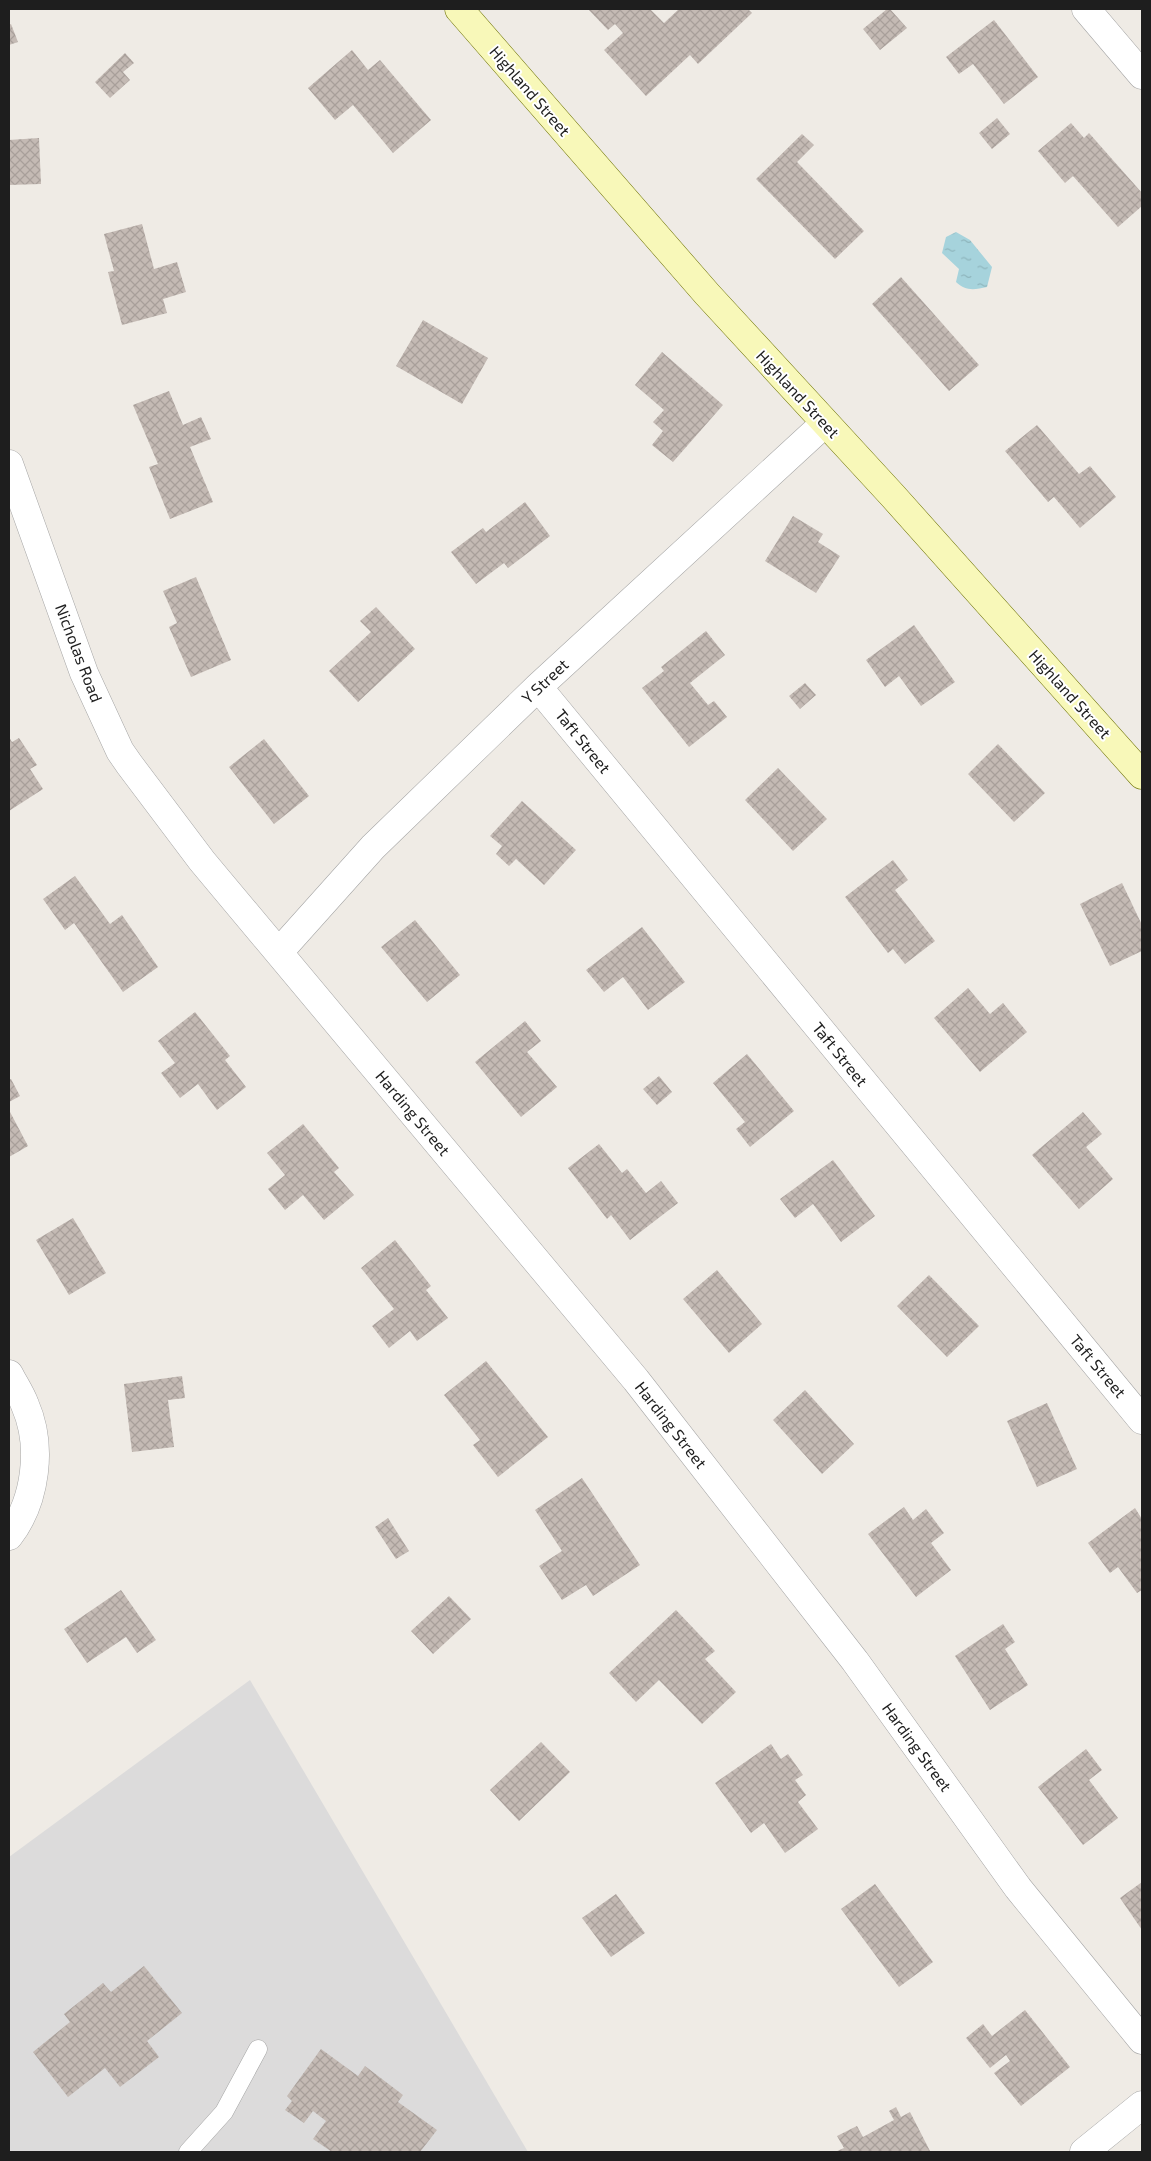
<svg xmlns="http://www.w3.org/2000/svg" width="1151" height="2161" font-family="'Exo 2',sans-serif">
	<defs>
		<pattern id="water-ripples" width="26" height="14" patternUnits="userSpaceOnUse" patternTransform="scale(1.25)"><rect width="26" height="14" fill="#a6d3dc"/><path d="M2 4q2-2 4 0t4 0M15 11q2-2 4 0t4 0" fill="none" stroke="#8eb5bc"/></pattern>
		<pattern id="building-cross-hatch" width="8" height="8" patternUnits="userSpaceOnUse" patternTransform="scale(1.25)"><rect width="8" height="8" fill="#c4bab4"/><path d="M0 0l8 8M0 8l8-8" fill="none" stroke="#a89f9a"/></pattern>
	</defs>
	<rect width="100%" height="100%" fill="#efebe5"/>
	<path fill="#dcdbdb" d="M250 1680 528 2152H9V1857Z"/>
	<path fill="url(#water-ripples)" d="M956 232 970 240 992 267 987 287C974 290 965 291 956 282L959 269 942 253 946 237Z"/>
	<path fill="url(#building-cross-hatch)" d="M588 9H650L664 23 679 9H748L752 13 698 64 690 55 646 96 604 50 623 33 615 24 608 30Z
		M887 9H890L907 28 880 50 863 29Z
		M994 20 1038 77 1004 104 973 64 959 74 946 57Z
		M11 24 18 42 9 45V25Z
		M352 50 368 70 380 60 431 120 393 153 353 105 335 120 308 88Z
		M125 53 134 63 123 72 130 80 110 98 95 82Z
		M997 118 1010 134 992 149 979 133Z
		M1071 123 1084 138 1089 133 1142 193V206L1118 227 1073 176 1065 183 1038 151Z
		M802 134 814 145 797 162 864 231 835 259 756 179Z
		M39 138 41 184 9 185V140Z
		M142 224 154 269 177 262 186 292 163 299 167 313 122 325 108 272 114 271 104 234Z
		M901 277 979 365 949 391 872 304Z
		M423 320 488 358 462 404 396 366Z
		M662 352 723 405 673 462 652 445 663 431 653 422 664 410 635 385Z
		M169 391 183 425 201 417 211 439 190 447 213 502 170 519 149 467 158 464 133 405Z
		M1037 425 1079 474 1090 466 1116 497 1080 528 1054 497 1048 502 1005 451Z
		M525 502 550 536 508 568 504 563 476 584 451 552 483 528 486 532Z
		M793 516 823 534 818 542 840 556 816 593 765 561Z
		M196 577 231 660 191 677 169 627 177 623 163 591Z
		M376 607 415 649 358 702 329 671 371 632 360 621Z
		M914 625 955 682 921 706 899 676 885 687 866 660Z
		M706 631 725 655 690 683 708 705 714 701 727 717 689 747 642 688 664 671 661 667Z
		M805 683 816 695 800 709 789 696Z
		M9 737 12 742 19 738 37 765 30 769 43 789 9 811Z
		M264 739 309 796 274 824 229 767Z
		M998 744 1045 793 1014 822 968 774Z
		M778 768 827 819 793 851 745 800Z
		M522 801 576 850 544 885 516 859 509 866 496 854 502 846 490 836Z
		M893 860 908 880 895 890 935 941 905 964 893 949 888 953 845 897Z
		M75 876 110 924 122 915 158 967 123 992 74 923 65 930 43 899Z
		M1122 883 1142 925V951L1110 966 1080 904Z
		M415 920 460 975 427 1002 381 947Z
		M642 927 685 982 648 1010 623 977 604 992 586 970Z
		M968 988 990 1014 1003 1003 1027 1032 980 1072 934 1018Z
		M195 1012 230 1056 225 1060 246 1087 217 1110 198 1084 180 1098 161 1073 175 1063 158 1041Z
		M525 1021 541 1041 527 1052 557 1087 521 1117 475 1062Z
		M747 1054 794 1111 750 1147 736 1129 745 1122 713 1083Z
		M659 1076 672 1092 657 1105 643 1089Z
		M11 1079 20 1096 9 1102V1080Z
		M9 1110 28 1146 9 1157Z
		M1083 1112 1102 1134 1086 1147 1113 1179 1079 1209 1032 1155Z
		M303 1124 339 1168 334 1172 354 1195 324 1220 303 1195 285 1210 268 1189 285 1175 267 1153Z
		M599 1144 622 1173 627 1169 646 1193 661 1181 678 1203 630 1240 611 1215 607 1219 568 1168Z
		M833 1160 875 1216 841 1242 813 1204 795 1218 780 1199Z
		M73 1218 106 1273 69 1295 36 1240Z
		M395 1240 431 1286 426 1290 448 1318 417 1341 410 1331 389 1348 372 1326 394 1309 361 1268Z
		M717 1270 762 1324 729 1353 683 1299Z
		M929 1275 979 1326 947 1357 897 1306Z
		M486 1361 548 1437 498 1477 473 1445 480 1440 444 1395Z
		M182 1376 185 1398 168 1400 174 1447 132 1452 124 1384Z
		M805 1390 854 1444 822 1474 773 1420Z
		M1047 1403 1077 1469 1037 1487 1007 1421Z
		M582 1478 640 1565 593 1596 586 1585 562 1600 539 1566 562 1551 535 1510Z
		M904 1507 913 1520 926 1509 944 1533 931 1543 951 1570 916 1597 868 1534Z
		M1135 1508 1142 1519V1590L1137 1593 1118 1567 1110 1573 1088 1543Z
		M388 1518 409 1551 396 1559 375 1527Z
		M121 1590 156 1640 137 1653 126 1637 87 1663 64 1629Z
		M449 1596 471 1619 433 1654 411 1631Z
		M676 1610 715 1651 705 1659 736 1692 702 1724 659 1680 636 1702 609 1673Z
		M1003 1624 1015 1642 1005 1649 1028 1685 990 1710 955 1656Z
		M541 1742 570 1772 519 1821 490 1790Z
		M771 1744 781 1759 788 1754 803 1775 795 1780 806 1795 798 1802 818 1829 785 1853 764 1823 751 1833 715 1783Z
		M1086 1749 1102 1770 1089 1780 1118 1818 1083 1845 1038 1787Z
		M1142 1882V1930L1120 1898Z
		M875 1884 933 1962 899 1987 841 1909Z
		M616 1894 645 1933 611 1957 582 1918Z
		M144 1966 182 2013 147 2041 159 2057 120 2087 105 2068 68 2097 33 2052 70 2022 64 2014 103 1983 111 1992Z
		M1025 2010 1070 2067 1021 2106 994 2073 1010 2061 1006 2055 990 2068 966 2038 983 2024 992 2036Z
		M321 2049 358 2076 365 2066 403 2095 398 2102 437 2130 420 2152H332L313 2139 326 2121 313 2111 304 2123 285 2110 292 2101 287 2096Z
		M896 2107 901 2117 910 2112 930 2151 835 2152 844 2148 837 2136 857 2126 863 2137 894 2120 889 2111Z"/>
	<g fill="none" stroke-linecap="round" stroke-linejoin="round">
		<g stroke="#a5a5a5" stroke-width="19">
			<path id="lane" d="M188 2152 224 2112 258 2049"/>
		</g>
		<g stroke="#a5a5a5" stroke-width="29">
			<path id="street" d="M1086 9 1142 75
				M9 464 84 673 120 751 129 764 202 861 636 1380 855 1661 1018 1888 1142 2040
				M538 687 1142 1420
				M279 952 373 847 538 687 825 423
				M9 1374C14 1384 21 1394 25 1405 43 1446 36 1501 9 1536
				M1084 2152 1142 2105"/>
		</g>
		<g stroke="#6f7407" stroke-width="29">
			<path id="secondary" d="M459 9 707 294 893 496 1142 775"/>
		</g>
		<use href="#lane" stroke="#fff" stroke-width="18"/>
		<use href="#street" stroke="#fff" stroke-width="28"/>
		<use href="#secondary" stroke="#f8f8b9" stroke-width="28"/>
	</g>
	<g text-anchor="middle" stroke-width="4" stroke-linejoin="round" paint-order="stroke">
		<g font-size="16" fill="#1e1e1e" stroke="#fff">
			<text transform="translate(530 91) rotate(49)" y="6">Highland Street</text>
			<text transform="translate(798 394) rotate(47)" y="6">Highland Street</text>
			<text transform="translate(79 653) rotate(69)" y="6">Nicholas Road</text>
			<text transform="translate(545 681) rotate(-43)" y="6">Y Street</text>
			<text transform="translate(1070 694) rotate(48)" y="6">Highland Street</text>
			<text transform="translate(583 741) rotate(51)" y="6">Taft Street</text>
			<text transform="translate(840 1054) rotate(51)" y="6">Taft Street</text>
			<text transform="translate(413 1113) rotate(50)" y="6">Harding Street</text>
			<text transform="translate(1098 1366) rotate(50)" y="6">Taft Street</text>
			<text transform="translate(671 1425) rotate(52)" y="6">Harding Street</text>
			<text transform="translate(917 1747) rotate(54)" y="6">Harding Street</text>
		</g>
	</g>
	<rect width="1151" height="2161" fill="none" stroke="#1e1e1e" stroke-width="20"/>
</svg>
